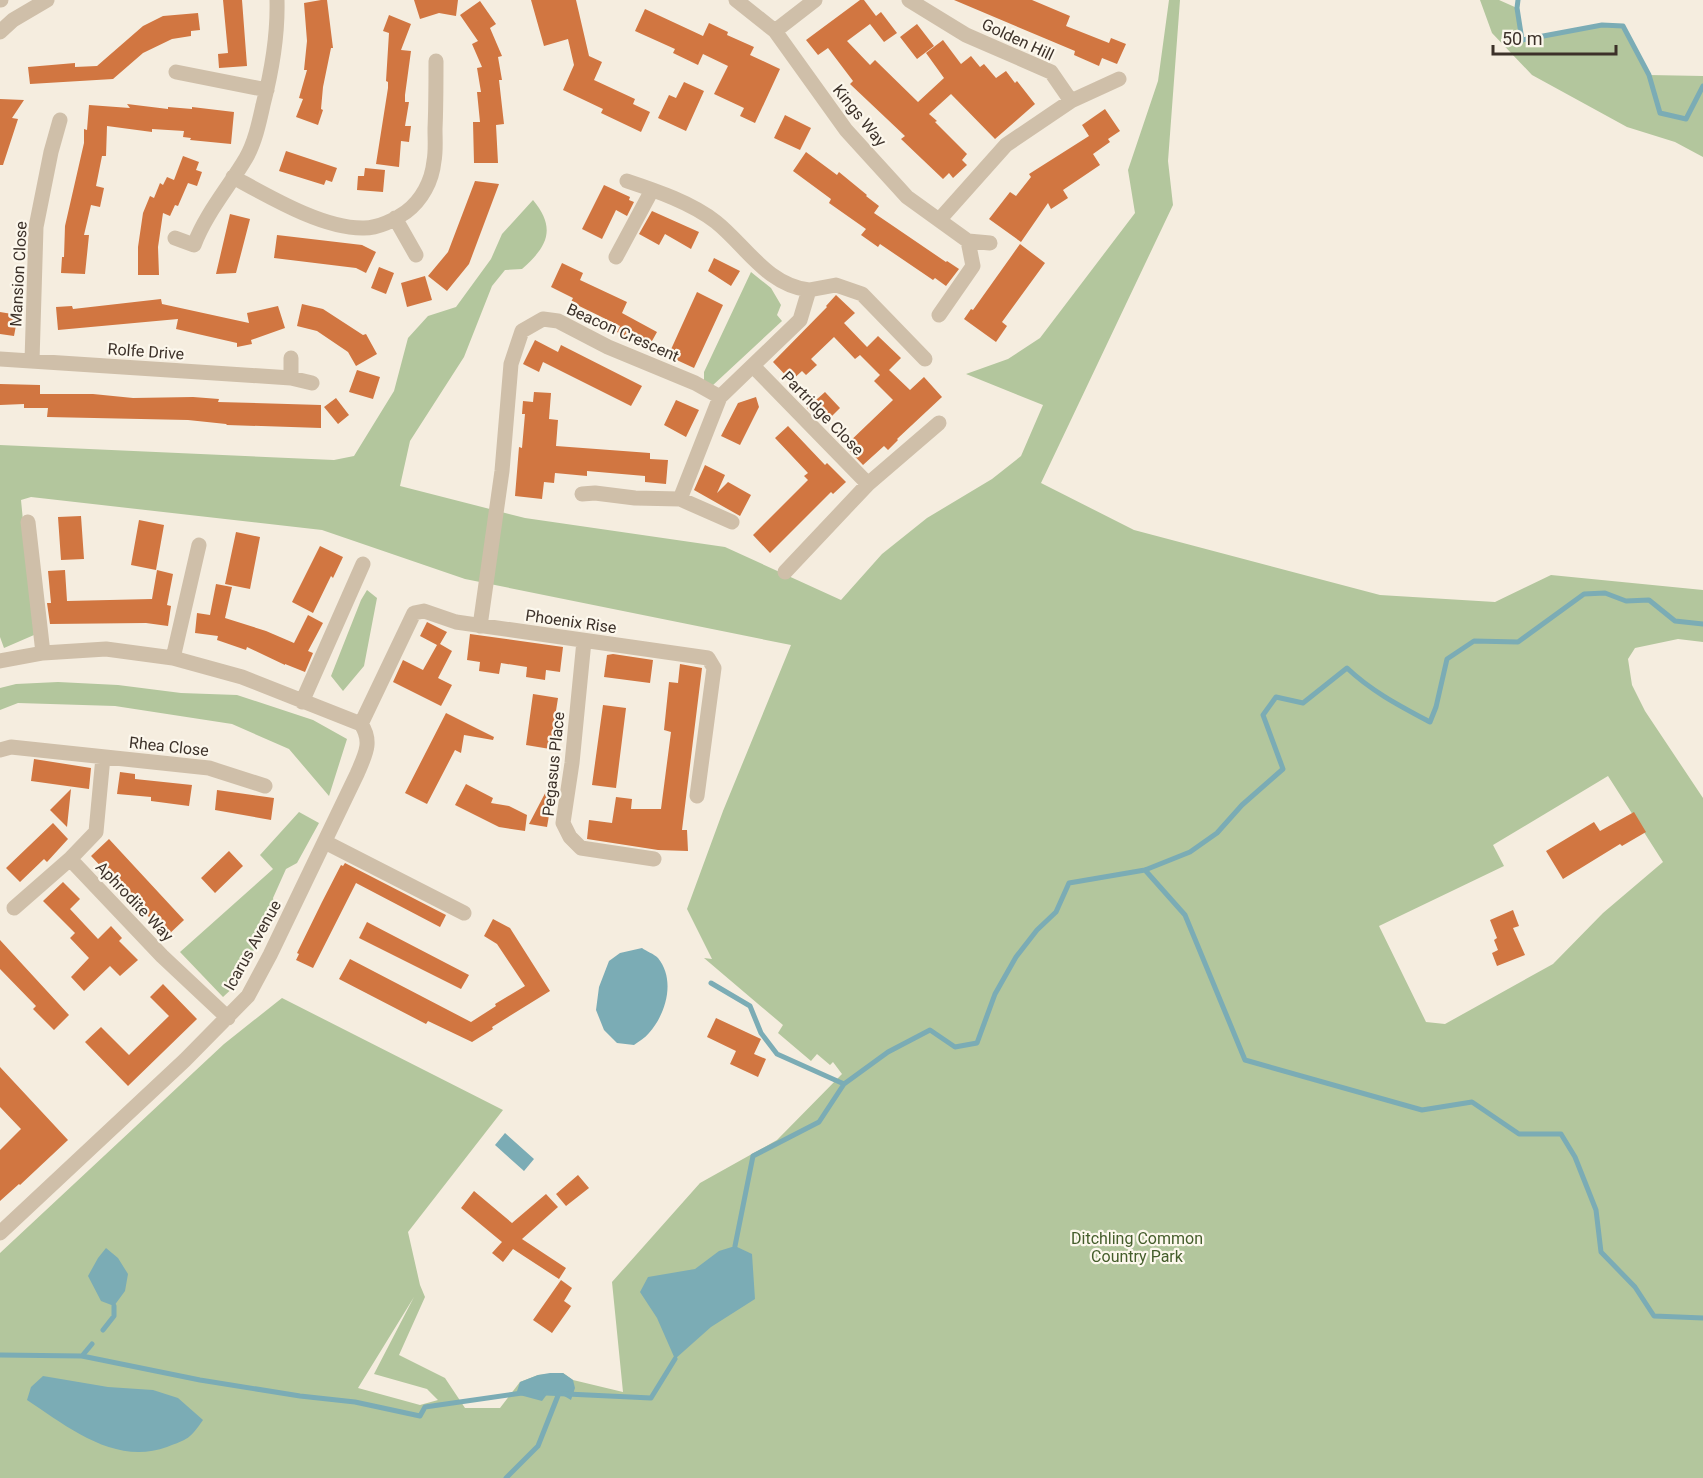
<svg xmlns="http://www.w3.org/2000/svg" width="1703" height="1478" font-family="Roboto,sans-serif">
	<rect width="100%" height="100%" fill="#f5eddf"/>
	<path fill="#b3c69d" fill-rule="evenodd" d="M1169 0H1180L1168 161 1173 205 1041 483 1134 530 1380 595 1495 602 1551 575 1703 590V642L1678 639 1635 648 1628 659 1632 685 1645 711 1703 798V1478H0V1253L224 1044 282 998 503 1110 408 1232 420 1285 425 1297 399 1355 445 1378 465 1408H500L520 1382 538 1375 563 1373 573 1380 623 1392 612 1282 700 1183 777 1140 842 1074 833 1062 830 1065 817 1054 811 1061 778 1033 783 1025 704 958 712 959 687 909 723 811 791 645 465 579 322 530 31 497 21 500 34 635 4 648 0 637V445L334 460 354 456 394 391 408 338 428 316 456 307 491 259 502 234 533 200C557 229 547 247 522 269L505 270 492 286 464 357 410 441 400 486 525 518 725 547 841 600 882 554 927 518 992 479 1021 456 1043 405 966 374 1008 359 1040 338 1135 213 1128 170 1158 81ZM1608 776 1663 862 1603 913 1553 964 1445 1024 1426 1022 1379 926 1504 866 1493 845ZM414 1297 374 1374 427 1389 438 1400 420 1405 358 1388Z
		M1480 0H1499L1517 8 1523 40 1602 25 1623 26 1649 75 1703 76V157L1675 142 1627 127 1532 75 1492 33Z
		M751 272 771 288 781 305 777 315 782 321 712 386 704 382V372Z
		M367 590 377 598 364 666 343 691 331 676 361 600Z
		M58 682 118 685 181 693 237 695 313 720 347 739 329 796 289 749 232 724 115 706 18 703 0 710V688L16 684Z
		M299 812 319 823 297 863 286 869 273 898 275 907 237 984 223 997 180 952 273 869 260 855Z"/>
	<path fill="#7bacb5" d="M642 948C646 951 654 954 658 958 676 980 666 1014 649 1033 645 1038 639 1041 634 1045L617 1043 604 1030 596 1010 599 987 609 961 620 953Z
		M505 1133 534 1159 524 1171 495 1145Z
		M735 1246 752 1254 755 1299 711 1327 675 1359 657 1318 640 1292 648 1277 695 1269 719 1251Z
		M106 1248 118 1258 128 1274 125 1291 114 1306 101 1301 88 1276 98 1258Z
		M550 1373H563L573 1380 575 1388 571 1400 559 1393H548L542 1401 516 1394 520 1382 538 1375Z
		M43 1376 108 1387 153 1390 178 1398 203 1420C190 1439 188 1439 167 1447 115 1466 68 1427 27 1400L31 1387Z"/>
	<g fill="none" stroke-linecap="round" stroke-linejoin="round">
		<path stroke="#7bacb5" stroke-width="5" d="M1518 0 1517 8 1522 40 1602 25 1623 26 1649 75 1660 113 1686 119 1703 86
			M1145 870 1185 915 1245 1060 1422 1110 1472 1102 1519 1134H1561L1575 1157 1596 1210 1601 1252 1635 1287 1654 1316 1703 1318
			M711 983 750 1006 761 1033 777 1054 844 1084
			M735 1246 753 1156 819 1122 844 1084 888 1052 930 1030 955 1047 977 1043 995 994 1016 957 1037 930 1056 912 1069 883 1145 870 1190 852 1217 833 1242 805 1283 769 1263 715 1276 697 1303 703 1347 668C1371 691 1400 706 1430 722L1436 707 1447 659 1474 641 1518 642 1584 594 1605 593 1626 601 1649 600 1675 621 1703 624
			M103 1330 114 1316V1306
			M0 1355 82 1356 200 1380 300 1396 355 1402 420 1416 425 1407 522 1393
			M82 1356 92 1344
			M546 1393 651 1398 675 1359
			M506 1478 538 1446 559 1393"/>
	</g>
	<path fill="#d17641" d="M223 0H242L247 66 219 68 218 54 228 53Z
		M321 0H327L333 48H331L323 87 321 109 323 110 318 125 296 117 303 99 299 98 307 70H304L307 41 304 3Z
		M414 0H458L456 16 439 13 420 19Z
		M531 0H576L589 56 602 62 594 80 635 99 633 104 650 112 641 132 601 113 603 109 563 90 574 65 568 39 544 46Z
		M860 0H864L876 16 881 12 897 33 884 42 870 24 847 41 870 65 875 60 918 102 944 78 926 53 943 40 961 64 971 56 980 67 984 64 996 78 1006 71 1015 83 1017 81 1035 104 995 139 951 94 929 114 937 121 935 122 967 154 962 160 967 165 953 178 949 173 943 179 901 139 905 136 850 84 853 81 828 48 818 55 806 40Z
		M954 0H1032L1070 16 1066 26 1109 43 1111 38 1126 44 1117 64 1102 58 1099 66 1074 55 1075 51Z
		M480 1 496 24 490 28 502 56 498 57 502 80H499L504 124 496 125 498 163H474L473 122H480L477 92H481L477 68 482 67 472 44 478 41 460 15Z
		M645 9 703 36 709 23 728 32 727 35 754 47 750 55 780 69 755 123 740 116 744 108 714 94 728 66 703 54 698 65 673 53 675 49 635 31Z
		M198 13 200 30 191 31V36L172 39 143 53 113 79 30 84 28 67 75 63V67L97 66 143 26 163 16Z
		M389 15 411 24 401 50 411 51 405 95V102H409L405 126H411L409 142 401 141 399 167 376 164 388 88V82L386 81 389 33 383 31Z
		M917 24 934 46 917 59 900 37Z
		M684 82 704 91 686 131 658 118 669 95 676 98Z
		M0 99 24 100 12 118 18 119 3 165H0Z
		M127 104 168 109V107L192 109V107L234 112 231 144 190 140 191 138 183 137 184 131 152 129V132L107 126 106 156H102L96 186 104 188 100 207 91 205 84 235H89L85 274 61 273 62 257H64L65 226 84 143V129L87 130 89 105 130 108Z
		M1105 109 1120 131 1108 139 1110 142 1093 154 1100 165 1063 190 1068 198 1051 209 1048 203 1021 242 989 219 1010 192 1016 196 1031 177 1029 174 1089 136 1082 125Z
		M785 115 811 128 800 150 774 138Z
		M286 151 337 168 332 182 326 180 324 185 279 171Z
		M806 152 837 175 839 172 867 195 866 196 879 206 874 213 946 262 947 261 959 269 946 286 935 278 933 280 880 244 878 247 861 235 866 229 829 203 831 199 793 171Z
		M183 156 199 162 196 170 202 172 197 186 188 183 178 206 175 205 170 216 163 213 158 247 159 275H138V247L143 213 150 196 154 198 160 183 163 185 167 177 174 180Z
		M365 168 385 170 383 192 357 190 358 176H364Z
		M475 181 499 184 469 264 447 291 428 276 448 252Z
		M604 185 630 197 629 200 634 202 627 216 616 210 602 239 582 229Z
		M652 211 699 232 691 249 665 234 659 245 639 234Z
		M230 214 250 219 236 273 216 274Z
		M277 235 362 245 376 252 366 273 356 268 274 258Z
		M1020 244 1045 263 1002 322 1007 326 996 342 964 319 971 309 973 310Z
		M714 258 740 271 731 286 708 271Z
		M562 263 583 273 580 280 627 302 622 313 657 332 652 341 646 339 642 345 617 332 620 326 571 302 573 298 551 287Z
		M379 267 394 273 386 294 371 288Z
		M425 276 432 300 407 307 401 283Z
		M697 292 723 305 694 368 668 356Z
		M836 295 855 313 844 323 867 347 878 336 901 358 889 370 910 390 924 377 942 397 897 439 898 440 888 450 884 446 863 465 845 446 893 400 874 381 880 375 860 355 855 359 834 337 811 359 817 365 806 375 802 371 791 381 773 362 827 307 826 306Z
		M161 299 162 304 249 323 247 313 278 306 285 328 251 340 252 344 237 347V343L176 329 178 319 58 330 56 307 72 306 73 309Z
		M302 304 323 309 363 335 366 334 377 354 356 366 348 352 317 331 297 326Z
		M0 312 18 315 14 336 0 334Z
		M535 340 558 352 561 345 642 386 631 406 543 362 539 372 523 364Z
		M357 370 380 377 373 399 349 392Z
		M0 384 40 385V394H93L133 398 193 397 219 399 218 402 321 405V428L227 425 226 424 188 420 47 417 48 408H24V404L0 405Z
		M534 392 551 393 549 419 558 420 556 446 650 453V459L668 460 666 484 645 482V476L587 471V476L555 473 554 483 544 482 542 499 515 496 519 447 522 448 525 414H522L523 401 533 402Z
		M825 392 840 408 824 424 807 408Z
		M756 397 759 407 740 445 721 436 738 403Z
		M336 398 349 415 338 424 324 407Z
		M676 400 699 410 686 437 664 425Z
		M788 426 825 465 827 463 846 482 833 494 831 492 770 553 753 535 808 480 804 476 808 473 775 438Z
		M705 465 725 475 717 493 728 482 751 495 740 516 694 490Z
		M81 516 84 559 61 560 58 517Z
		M139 520 164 525 156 570 131 565Z
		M236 532 260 537 250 589 225 584Z
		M320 546 343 557 333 578 331 576 313 613 292 602Z
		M65 570 67 601 152 599 157 570 173 574 167 605 171 606 168 626 146 623 50 624 47 603H51L48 571Z
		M216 584 232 587 225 618 266 631 294 643 308 615 323 623 308 651 313 653 305 672 285 664V665L247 647 246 650 217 640 218 636 195 633 197 613 210 615Z
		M427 622 447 632 440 644 452 651 438 678 452 685 441 706 393 682 403 660 423 670 437 645 420 636Z
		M470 634 563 647 560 672 546 670 545 680 526 677 527 667 501 663 499 674 479 671 480 662 467 660Z
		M613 654 653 660 650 683 604 677 607 655Z
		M680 664 702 668 682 830H687L688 851 658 850 587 839 589 820 612 823 616 797 632 799 631 809H661L671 732 664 730 669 682 678 683Z
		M533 694 558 698 550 749 526 745Z
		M603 705 626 708 616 788 592 785Z
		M446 713 494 737 493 740 464 735 461 753 455 750 427 804 405 793Z
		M34 759 91 768 89 789 31 781Z
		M120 772 135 774V779L192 785 189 806 151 801V797L117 794Z
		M552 780 555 781 547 827 529 824Z
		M466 784 493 798 491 803 509 806 527 815 525 831 499 827 455 805Z
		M71 789 67 827 50 810Z
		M217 790 274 798 271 820 215 810Z
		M1634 812 1646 832 1622 846 1620 844 1563 879 1546 851 1594 822 1600 831Z
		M53 823 68 839 47 862 44 859 20 882 6 868Z
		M109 839 184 920 167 936 91 856Z
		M229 851 243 866 215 893 201 878Z
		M345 863 446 915 440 927 356 883 313 968 296 960 299 954 297 953 322 902 341 865 343 866Z
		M63 882 80 899 70 909 98 939 111 926 122 938 119 941 138 960 120 976 110 966 84 991 71 977 89 958 70 938 75 933 43 901Z
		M1513 910 1519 926 1513 928 1525 955 1497 966 1492 953 1498 950 1494 940 1497 938 1490 920Z
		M493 919 510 928 550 991 492 1027 493 1029 472 1042 428 1021 426 1024 339 979 350 959 471 1022 496 1006 495 1004 525 986 497 944 484 936Z
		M367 922 469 975 461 989 359 938Z
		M0 940 69 1015 54 1030 33 1009 36 1006 0 969Z
		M163 984 197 1019 128 1086 85 1042 101 1027 129 1055 169 1016 150 997Z
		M716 1018 761 1039 754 1054 766 1059 758 1077 730 1064 736 1051 707 1037Z
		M0 1067 68 1140 20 1185 19 1184 0 1201V1150L21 1129 0 1107Z
		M578 1175 589 1188 566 1206 556 1194Z
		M474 1191 512 1223 546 1194 558 1207 522 1239 566 1268 559 1279 513 1249 503 1262 492 1253 502 1242 461 1208Z
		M561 1280 572 1288 564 1301 571 1306 552 1333 533 1320Z"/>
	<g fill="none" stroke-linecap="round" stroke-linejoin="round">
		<path stroke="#cfbfa9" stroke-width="15" d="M0 0H1
			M736 0 775 31 846 130 907 197 968 241 990 243
			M909 0 966 35 1051 72 1071 101
			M775 31 815 0
			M176 72 267 90
			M233 177C268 196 323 229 364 228 378 228 395 220 406 212 422 200 432 181 434 161 436 151 435 140 435 129 436 107 436 84 436 61
			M395 218 416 255
			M940 219 1006 145 1071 101 1119 79
			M175 238 194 245C206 213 229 187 246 158 255 142 259 123 263 105 272 70 278 37 277 0
			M616 257 652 190
			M809 290 836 285 862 294 925 359
			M939 315 973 266 968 241
			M0 359 291 378 312 383
			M32 361 36 227 51 152 60 120
			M753 366 868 484
			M291 378V358
			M582 494 595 493 635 498 680 499 732 522
			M680 499 720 397
			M28 522 43 653
			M785 572 868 484 939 423
			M480 626 502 471 511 364 522 331 543 319 558 321 608 347 695 383 720 397 800 320 809 290C767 285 746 246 716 222 692 203 657 191 627 181
			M584 641 572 763 563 823 570 837 581 848 654 859
			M173 658 199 545
			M0 661 43 653 106 649 173 658 242 677 361 724C373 742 365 755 357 774L270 955 248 996 185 1060 0 1233
			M302 702 363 564
			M361 724 414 613 424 611 456 622 708 658 714 668 697 796
			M0 750 11 747 209 768 265 786
			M325 842 464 913
			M70 859 96 832 103 757
			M14 908 70 859 162 956 228 1018"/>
		<path stroke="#cfbfa9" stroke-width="15" d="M0 32 13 20 47 0"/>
	</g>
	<g text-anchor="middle" stroke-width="4.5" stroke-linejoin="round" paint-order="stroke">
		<g font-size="16" fill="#3c3129" stroke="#fcf7ec">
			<text transform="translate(1018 39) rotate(25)" y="6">Golden Hill</text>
			<text transform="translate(860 115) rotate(51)" y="6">Kings Way</text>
			<text transform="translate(18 274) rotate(-87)" y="6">Mansion Close</text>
			<text transform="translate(623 332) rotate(24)" y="6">Beacon Crescent</text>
			<text transform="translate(146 351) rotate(4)" y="6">Rolfe Drive</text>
			<text transform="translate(823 413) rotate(46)" y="6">Partridge Close</text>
			<text transform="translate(571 621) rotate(8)" y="6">Phoenix Rise</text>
			<text transform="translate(169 746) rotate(6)" y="6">Rhea Close</text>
			<text transform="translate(553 764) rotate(-84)" y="6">Pegasus Place</text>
			<text transform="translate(135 901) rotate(46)" y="6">Aphrodite Way</text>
			<text transform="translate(252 945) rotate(-61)" y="6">Icarus Avenue</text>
		</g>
		<g font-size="16" fill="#445d2b" stroke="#fcf7ec">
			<text x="1137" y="1244">Ditchling Common<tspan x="1137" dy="18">Country Park</tspan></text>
		</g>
	</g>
	<path d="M1493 45v9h123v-9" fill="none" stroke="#3c3129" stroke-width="3"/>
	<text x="1502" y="45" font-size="18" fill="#3c3129" stroke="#fcf7ec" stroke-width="4.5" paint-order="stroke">50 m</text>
</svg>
